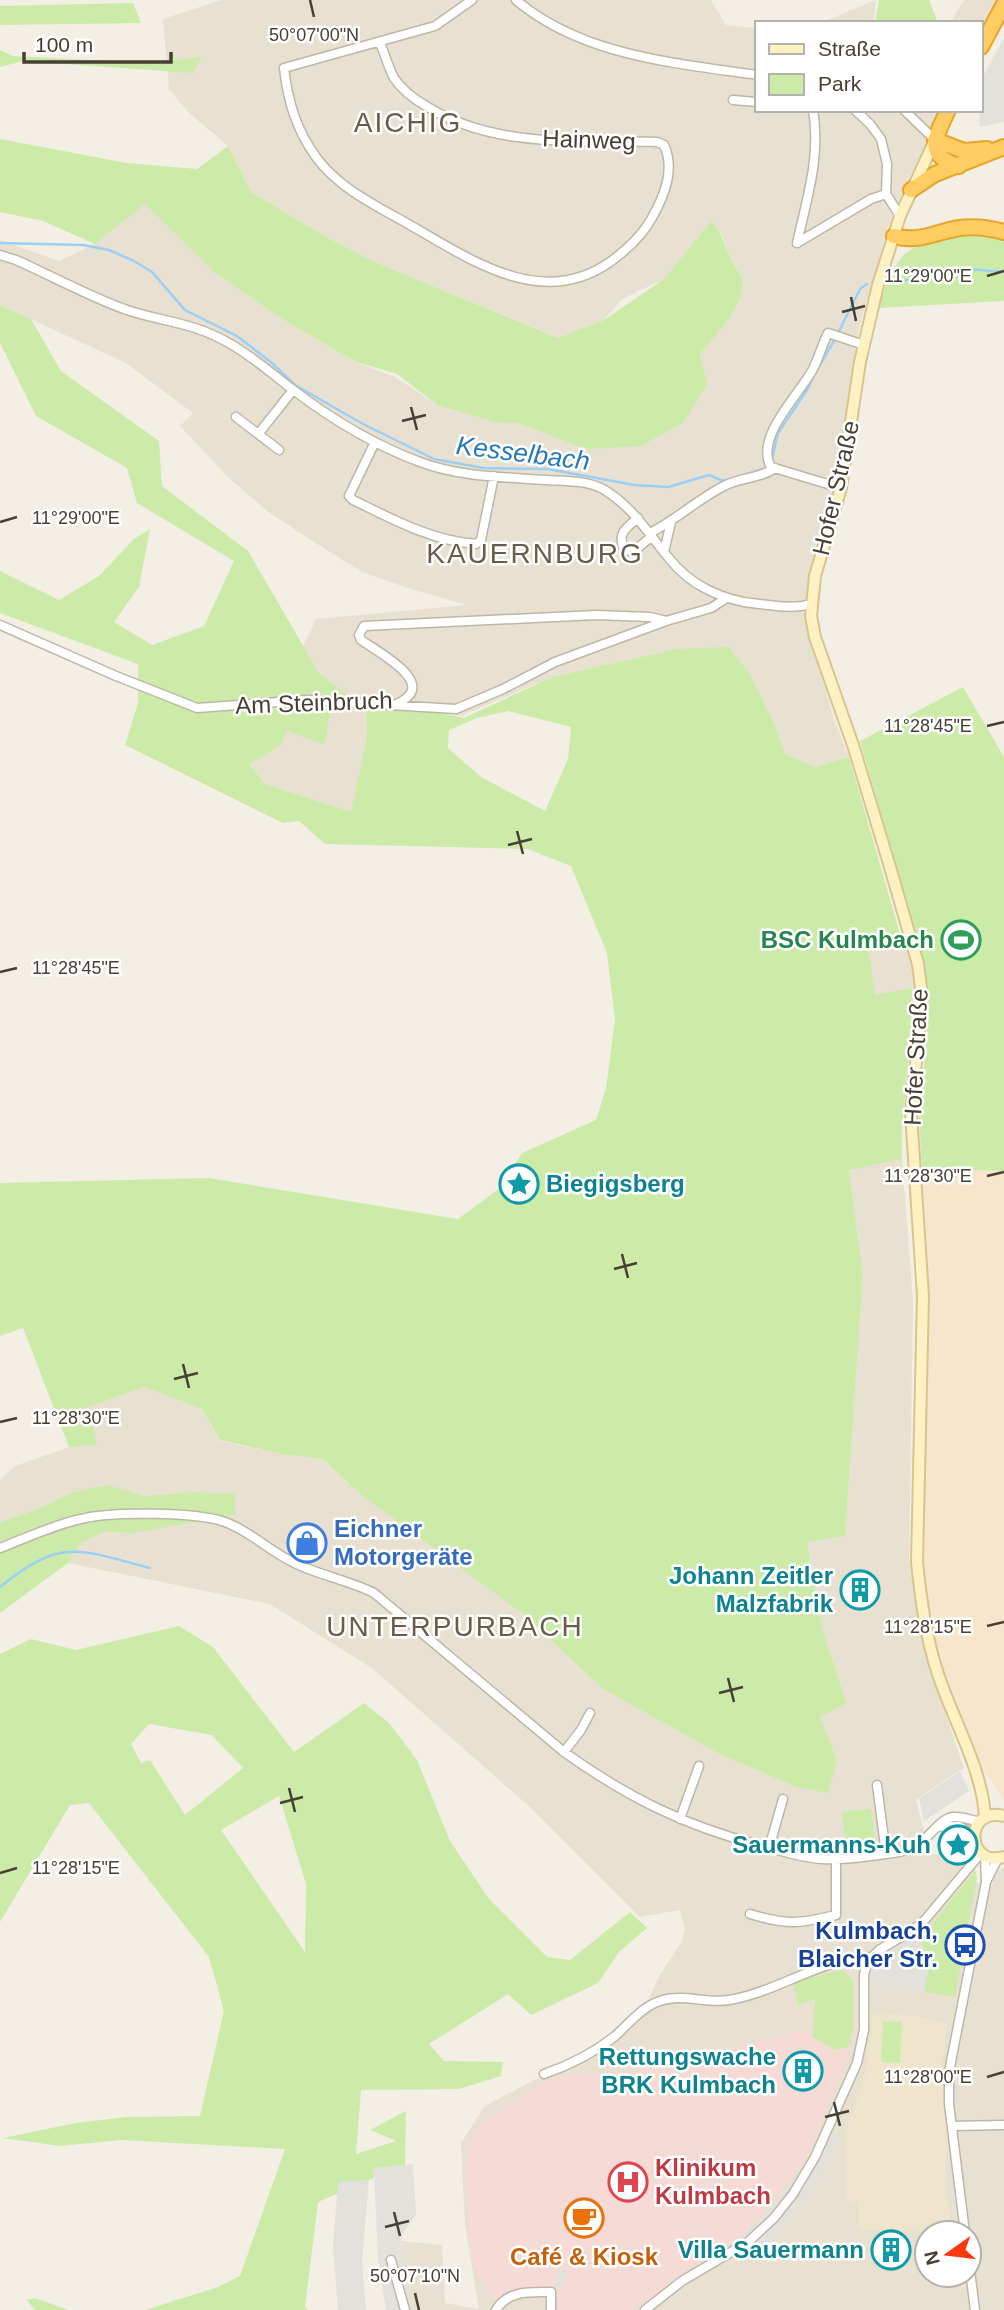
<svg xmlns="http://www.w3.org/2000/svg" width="1004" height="2310" font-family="Helvetica,sans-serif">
	<rect width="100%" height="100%" fill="#f3efe4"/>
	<path fill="#e8e1d1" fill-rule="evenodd" d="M221 0H711L726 25 757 28V110H943L903 190 889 224 860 324 840 470 809 582 805 611 833 717 849 757 816 767 785 754 775 725 749 672 676 649 552 677 461 716 352 698 319 673 303 647 316 619 467 605 408 588 362 572 317 544 267 511 228 477 180 426 193 413 126 363 0 305V240L59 261 95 244 145 203 214 272 282 319 356 362 395 377 439 406 495 422 521 424 585 449 699 394 707 384 700 354 738 305 741 275 729 255 722 234 711 221 664 279 622 299 604 320 559 338 377 263 330 239 251 192 228 146 188 112 169 89 163 19Z
		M876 0 873 23H820Z
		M964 0H1001L981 35V23H950Z
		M331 704 367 706 366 743 352 813 265 784 250 763 281 745 287 731Z
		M907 940 917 988 875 995 869 950Z
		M902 1159 913 1300 909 1559 919 1623 935 1683 964 1768 916 1799 924 1832 925 1854H952L976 1871V1883L992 1885 996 1872 1004 1867V2310H409L401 2241 442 2245 445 2303 479 2309 465 2224 461 2143 485 2106 580 2056 640 2016 660 1975 682 1941 685 1929 680 1910 640 1917 530 1807 373 1669 270 1604 68 1563 80 1543 104 1532 132 1533 191 1492 145 1496 107 1486 73 1492 40 1508 0 1522V1480L15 1466 69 1447 96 1445 87 1407 144 1387 202 1409 220 1441 281 1454 323 1459 360 1494 524 1615 603 1689 719 1754 796 1787 837 1760 819 1717 847 1702 822 1627 807 1541 845 1535 863 1275 849 1169ZM927 2233H969V2275H927Z"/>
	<path fill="#f7e6cc" d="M922 1168 1004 1171V1800L981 1766 956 1709 937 1654 926 1599 922 1523 924 1370 930 1303Z"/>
	<path fill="#eee5cc" d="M873 2012 914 2016 947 2024 941 2072 948 2142 945 2164 946 2188 952 2233H927V2238L925 2231 859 2230V2201H846V2132L866 2073Z
		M940 2275H963L966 2290 942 2279Z"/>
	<path fill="#f5dad6" d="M798 2032 851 2042 846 2062 808 2157 776 2198 743 2235 631 2310H549L546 2299 495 2298 479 2278 471 2258 466 2167 473 2137 482 2123 551 2077 652 2069Z"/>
	<path fill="#cceba9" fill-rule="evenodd" d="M879 0H929L938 23H875Z
		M133 3 141 23 0 25V6Z
		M0 50 13 56 146 63 202 57 193 73 23 61 0 67Z
		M0 139 127 163 197 169 228 146 251 192 330 239 377 263 558 338 604 320 664 279 711 221C723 234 722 239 729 254 732 263 739 270 742 279 748 303 714 336 700 354L707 384 684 422 641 446 585 449 521 424 495 422 439 406 397 374 356 362 282 319 214 272 145 204 95 244 43 221 0 212Z
		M975 232 1004 238V301L879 308C897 243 913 243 975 232Z
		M0 305 31 319 61 371 159 441 162 486 248 551 319 673 352 698 437 712 464 718 552 677 676 649 728 647 749 672 775 725 785 754 816 767 849 757 902 941 869 950 875 995 912 988 913 1004 902 1132V1159L849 1170 863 1275 845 1536 807 1542 822 1627 847 1703 820 1717 837 1760 828 1793 796 1787 719 1754 603 1689 524 1615 360 1494 323 1459 281 1454 220 1440 202 1409 144 1387 88 1407 97 1445 69 1447 23 1328 0 1336V1183L208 1178 458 1219 500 1188 522 1153 596 1120 606 1088 615 1019 607 953 571 866 528 849 325 844 299 821 283 823 125 745 138 703V664L0 613V571L59 600 99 576 134 539 150 529 139 587 114 622 152 645 204 626 234 561 137 503 127 468 36 416 0 343ZM331 704 367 706 366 743 351 812 265 784 250 764 281 745 287 731 325 744ZM508 711 571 727 568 759 545 811 481 777 448 748 449 730 477 718Z
		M963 687 1004 757V1171L922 1168 919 1118 926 1045 927 986 922 956 860 741Z
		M107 1485 145 1496 191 1492 235 1494V1515L132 1533 104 1532 81 1543 68 1563 0 1613V1522L40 1508 73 1492Z
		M179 1626 213 1647 294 1752 364 1703 390 1724 417 1760 450 1841 489 1899 547 1957 570 1960 630 1912 647 1928 619 1952 598 1983 531 2015 508 1994 429 2044 444 2061 503 2062 501 2076 459 2089 361 2090 356 2154 396 2141 370 2130 406 2111 405 2165 375 2168 374 2178 318 2202 305 2307 308 2310H145L218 2287 240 2276 285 2149 121 2140 60 2146 3 2138 76 2123 126 2117 200 2116 224 2011 209 1957 89 1803 70 1805 0 1922V1654L31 1639 76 1650ZM149 1724 212 1735 243 1768 185 1815 150 1760 141 1763 131 1744ZM279 1796 306 1884 305 1952 221 1830Z
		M871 1809 875 1839 871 1843 846 1846 842 1812Z
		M975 1870 977 1877 965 1941 962 1947 964 1948 955 1997 924 1992 930 1961 917 1935 932 1924Z
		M836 1971H844L853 1980V2031L848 2047 836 2050 812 2037C816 2026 813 2012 815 1999L798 2005 793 1982Z
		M883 2021 902 2022 900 2063 881 2062Z
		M35 2298 68 2310H35L27 2300Z"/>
	<path fill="#e3e1dc" d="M1004 38V122L980 127 979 110H981V98L984 91 981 90V80Z
		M960 1772 969 1791 924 1821 919 1798Z
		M917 1935 930 1961 924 1992 866 1984 870 1967 879 1956 891 1947Z
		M832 2132 840 2135 838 2140 812 2191 779 2234 742 2264 737 2257 772 2227 791 2206 804 2186Z
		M413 2164 416 2215 403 2233 401 2241 409 2310H386L378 2259 374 2168Z
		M793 2179 797 2181 787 2198 763 2224 746 2239 674 2283 673 2280 743 2235 760 2221 783 2196Z
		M369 2180 362 2262 366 2310H338L333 2246 338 2182Z
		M565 2266 566 2283 556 2292V2272Z"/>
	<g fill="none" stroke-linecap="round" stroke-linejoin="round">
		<path stroke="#9bcff5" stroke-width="2.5" d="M0 243 83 245 109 250 134 261 152 272 185 310 237 336 272 363 295 385 363 424 434 459 483 468 548 469 634 485 668 487 709 475 723 481 730 479
			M890 283 968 269 1004 272
			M838 333 860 289 867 284
			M817 370 835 339
			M772 459 778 433 807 390 814 375
			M740 476 766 468 769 465
			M0 1587C17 1573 45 1553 68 1552 94 1550 124 1562 150 1568"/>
		<g stroke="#bfb7a6" stroke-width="11">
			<path id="street" d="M516 0C582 56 675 63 757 75
				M380 43C385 54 388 67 394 78 402 90 414 99 426 106 494 149 580 140 657 142L664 145C675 169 665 194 653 216 643 235 628 249 610 262 542 310 471 260 410 225 377 206 338 188 316 157 296 129 288 102 284 68L435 26 472 0
				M733 100 757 102
				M855 110 870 124 881 139 887 164 886 194 900 216
				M904 110 935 140
				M797 243C807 199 821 155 813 110
				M797 243 871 199 886 194
				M0 255 16 260C50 275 92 298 127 310 163 322 192 322 227 342 251 355 270 372 292 389 330 418 374 445 420 462 460 477 504 477 546 480 564 481 586 480 603 489 632 506 647 532 668 557 690 586 724 601 759 604 777 606 794 609 811 604
				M236 417 279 450
				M259 433 293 390
				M375 442 349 496 353 500C392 519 432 541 476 544L481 540 494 476
				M841 488 771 467C754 437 800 394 813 369 819 357 822 345 828 333L864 345
				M638 518C626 528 617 533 624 549L633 552 652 536
				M650 533C676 520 698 499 724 486 740 477 760 479 775 468
				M664 552 671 522
				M0 625 116 676 197 708 307 700 456 709 503 689 555 662 666 621 711 608 725 599
				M396 704C442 685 378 652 361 640L359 635 364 626 596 615 650 617 666 621
				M0 1548C26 1538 53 1525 81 1519 110 1511 197 1512 225 1522 251 1531 272 1554 299 1565 323 1576 350 1581 374 1593L564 1752C627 1797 685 1826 759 1845 780 1850 801 1858 822 1859 842 1860 865 1857 885 1854 897 1853 911 1850 920 1843 931 1835 940 1819 953 1817 962 1816 971 1820 980 1822
				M564 1752 581 1730 590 1713
				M877 1785 886 1854
				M680 1819 699 1766
				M937 1827 959 1826 974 1835
				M769 1848 783 1799
				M985 1855 986 1882
				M750 1914C787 1925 799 1924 836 1915V1859
				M544 2074C570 2065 592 2054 614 2037 629 2024 641 2007 660 2001 683 1993 706 2004 729 2000 778 1992 821 1958 871 1957
				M952 2126 1004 2125
				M965 2233 949 2104V2072L986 1882 998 1858
				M391 2260 405 2310
				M969 2263 975 2310
				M496 2310C508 2290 530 2292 551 2292V2310
				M645 2310 682 2281 748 2242 774 2218 793 2194 815 2157 857 2063 864 2030V1975L867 1963 879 1950 913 1930 924 1921 981 1853"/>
		</g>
		<g stroke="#d6c590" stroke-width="14">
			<path id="secondary" d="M935 140 900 216 878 285 860 362 841 488 815 576 811 616 815 637 854 748 890 867 918 964 921 987V1011L911 1113 923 1296 917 1562C921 1600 926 1638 938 1674 953 1720 983 1770 985 1818
				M1004 1816C964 1806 965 1868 1004 1857"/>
		</g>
		<g stroke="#e8a528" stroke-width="18">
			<path id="highway" d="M981 47 1004 4
				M948 110C936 136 923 155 959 166
				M935 140 964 151 987 149
				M911 190 935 174 1004 147
				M894 236C920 243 934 232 960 228 975 226 989 228 1004 232"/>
		</g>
		<use href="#street" stroke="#fff" stroke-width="8"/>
		<use href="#secondary" stroke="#fff1c2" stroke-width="10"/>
		<use href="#highway" stroke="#ffcd63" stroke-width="14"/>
	</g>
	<path fill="none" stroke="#463f33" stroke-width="2.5" d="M310 0 314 17M987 276 1004 271M851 297 856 321M842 312 865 306M411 407 417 430M402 421 426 415M0 522 17 517M987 726 1004 722M517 831 523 854M508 845 532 839M0 972 17 968M987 1176 1004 1172M622 1254 628 1278M614 1269 637 1263M183 1364 189 1388M174 1379 198 1373M0 1422 17 1418M987 1626 1004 1622M728 1678 734 1702M719 1693 743 1687M289 1788 295 1812M280 1803 303 1797M0 1873 17 1868M987 2077 1004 2072M834 2102 840 2126M825 2117 849 2111M394 2212 400 2236M385 2227 409 2221M415 2293 419 2310"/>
	<defs>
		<g id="stadium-ring" transform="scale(2.0125)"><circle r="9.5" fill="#fff" stroke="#2e9e5b" stroke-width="1.5"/><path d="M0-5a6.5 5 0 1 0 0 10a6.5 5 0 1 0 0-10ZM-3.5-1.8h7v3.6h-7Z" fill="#2e9e5b"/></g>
		<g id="sight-ring" transform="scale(2.0125)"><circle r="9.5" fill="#fff" stroke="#0f9aa8" stroke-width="1.5"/><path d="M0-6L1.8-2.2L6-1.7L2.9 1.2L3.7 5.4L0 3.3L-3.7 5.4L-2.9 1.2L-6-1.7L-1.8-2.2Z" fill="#0f9aa8"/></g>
		<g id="shop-ring" transform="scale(2.0125)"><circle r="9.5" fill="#fff" stroke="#3f7fe0" stroke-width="1.5"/><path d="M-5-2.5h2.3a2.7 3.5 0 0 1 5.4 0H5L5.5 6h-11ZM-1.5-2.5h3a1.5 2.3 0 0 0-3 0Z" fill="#3f7fe0"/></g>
		<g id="building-ring" transform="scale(2.0125)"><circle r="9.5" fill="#fff" stroke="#0f9aa8" stroke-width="1.5"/><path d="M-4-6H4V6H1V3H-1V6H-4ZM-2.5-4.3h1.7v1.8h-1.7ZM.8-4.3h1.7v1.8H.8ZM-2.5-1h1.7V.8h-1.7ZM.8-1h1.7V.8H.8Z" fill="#0f9aa8"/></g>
		<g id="bus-ring" transform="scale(2.0125)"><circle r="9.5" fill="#fff" stroke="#1a4fb4" stroke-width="1.5"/><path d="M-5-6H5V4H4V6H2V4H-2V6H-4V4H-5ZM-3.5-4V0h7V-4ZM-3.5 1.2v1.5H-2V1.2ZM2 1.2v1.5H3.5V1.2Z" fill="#1a4fb4"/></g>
		<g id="hospital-ring" transform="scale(2.0125)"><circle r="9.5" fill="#fff" stroke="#e0444e" stroke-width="1.5"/><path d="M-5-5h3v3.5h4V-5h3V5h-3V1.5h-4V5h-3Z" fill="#e0444e"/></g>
		<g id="cafe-ring" transform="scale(2.0125)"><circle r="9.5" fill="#fff" stroke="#e8710a" stroke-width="1.5"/><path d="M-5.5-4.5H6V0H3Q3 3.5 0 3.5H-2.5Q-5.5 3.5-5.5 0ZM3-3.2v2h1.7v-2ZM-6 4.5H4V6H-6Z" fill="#e8710a"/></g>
	</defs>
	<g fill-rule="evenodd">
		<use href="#stadium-ring" x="961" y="940"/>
		<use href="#sight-ring" x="519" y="1184"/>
		<use href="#shop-ring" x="307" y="1543"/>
		<use href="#building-ring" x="860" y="1590"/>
		<use href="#sight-ring" x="958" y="1845"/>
		<use href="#bus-ring" x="965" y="1945"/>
		<use href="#building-ring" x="803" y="2071"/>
		<use href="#hospital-ring" x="628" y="2182"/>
		<use href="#cafe-ring" x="584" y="2218"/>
		<use href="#building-ring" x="891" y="2250"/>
	</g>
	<g text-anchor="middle" stroke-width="5" stroke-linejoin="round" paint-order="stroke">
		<g font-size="24" fill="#463f33" stroke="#fff">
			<text transform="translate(589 140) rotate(2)" y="8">Hainweg</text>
			<text transform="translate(836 488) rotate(-77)" y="8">Hofer Straße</text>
			<text transform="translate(314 703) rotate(-2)" y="8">Am Steinbruch</text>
			<text transform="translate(916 1057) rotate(-87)" y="8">Hofer Straße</text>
		</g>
		<g font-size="24" font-weight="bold" fill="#27864d" stroke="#fff" text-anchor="end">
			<text x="934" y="948">BSC Kulmbach</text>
		</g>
		<g font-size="24" font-weight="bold" fill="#0d838f" stroke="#fff" text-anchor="end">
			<text x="546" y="1192" text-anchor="start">Biegigsberg</text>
			<text x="833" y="1584">Johann Zeitler<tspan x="833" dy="28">Malzfabrik</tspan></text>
			<text x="931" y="1853">Sauermanns-Kuh</text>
			<text x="776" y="2065">Rettungswache<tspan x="776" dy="28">BRK Kulmbach</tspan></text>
			<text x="864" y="2258">Villa Sauermann</text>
		</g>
		<g font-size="24" font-weight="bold" fill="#366cbe" stroke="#fff" text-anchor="start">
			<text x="334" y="1537">Eichner<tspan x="334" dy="28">Motorgeräte</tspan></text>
		</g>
		<g font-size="24" font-weight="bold" fill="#164399" stroke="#fff" text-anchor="end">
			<text x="938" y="1939">Kulmbach,<tspan x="938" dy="28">Blaicher Str.</tspan></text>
		</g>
		<g font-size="24" font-weight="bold" fill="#be3a42" stroke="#fff" text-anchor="start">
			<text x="655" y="2176">Klinikum<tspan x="655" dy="28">Kulmbach</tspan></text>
		</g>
		<g font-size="24" font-weight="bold" fill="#c56008" stroke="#fff">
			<text x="584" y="2265">Café &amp; Kiosk</text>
		</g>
		<g font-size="26" font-style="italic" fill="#2578b9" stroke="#fff">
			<text transform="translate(523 453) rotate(7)" y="9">Kesselbach</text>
		</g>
		<g font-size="28" letter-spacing="2" fill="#695d4a" stroke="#fff">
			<text x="408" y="132">AICHIG</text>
			<text x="535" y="563">KAUERNBURG</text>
			<text x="455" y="1636">UNTERPURBACH</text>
		</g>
	</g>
	<g font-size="18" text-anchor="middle" fill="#463f33" stroke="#fff" stroke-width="5" stroke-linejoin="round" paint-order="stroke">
		<text x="314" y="41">50°07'00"N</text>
		<text x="928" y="282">11°29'00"E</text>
		<text x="76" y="524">11°29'00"E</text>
		<text x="928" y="732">11°28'45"E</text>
		<text x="76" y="974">11°28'45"E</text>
		<text x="928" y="1182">11°28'30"E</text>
		<text x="76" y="1424">11°28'30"E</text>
		<text x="928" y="1633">11°28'15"E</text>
		<text x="76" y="1874">11°28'15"E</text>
		<text x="928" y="2083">11°28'00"E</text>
		<text x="415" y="2282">50°07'10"N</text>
	</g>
	<rect x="755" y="21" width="228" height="91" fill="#ffffff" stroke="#b5b2ad" stroke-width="2"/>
	<rect x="769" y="44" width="35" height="10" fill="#fff1c2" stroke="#b5b2ad" stroke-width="2"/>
	<text x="818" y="56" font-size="21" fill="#463f33">Straße</text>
	<rect x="769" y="74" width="35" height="21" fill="#cceba9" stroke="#b5b2ad" stroke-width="2"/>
	<text x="818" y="91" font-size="21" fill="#463f33">Park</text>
	<g transform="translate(948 2254) rotate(256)"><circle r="33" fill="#ffffff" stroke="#b5b2ad" stroke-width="2"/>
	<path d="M0-5L12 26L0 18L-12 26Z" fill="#ff370f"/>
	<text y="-10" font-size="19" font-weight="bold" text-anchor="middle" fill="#463f33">N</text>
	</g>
	<path d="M24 52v10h147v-10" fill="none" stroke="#463f33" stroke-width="3.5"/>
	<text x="35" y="52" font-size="21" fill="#463f33" stroke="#ffffff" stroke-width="5" paint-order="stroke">100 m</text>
</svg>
